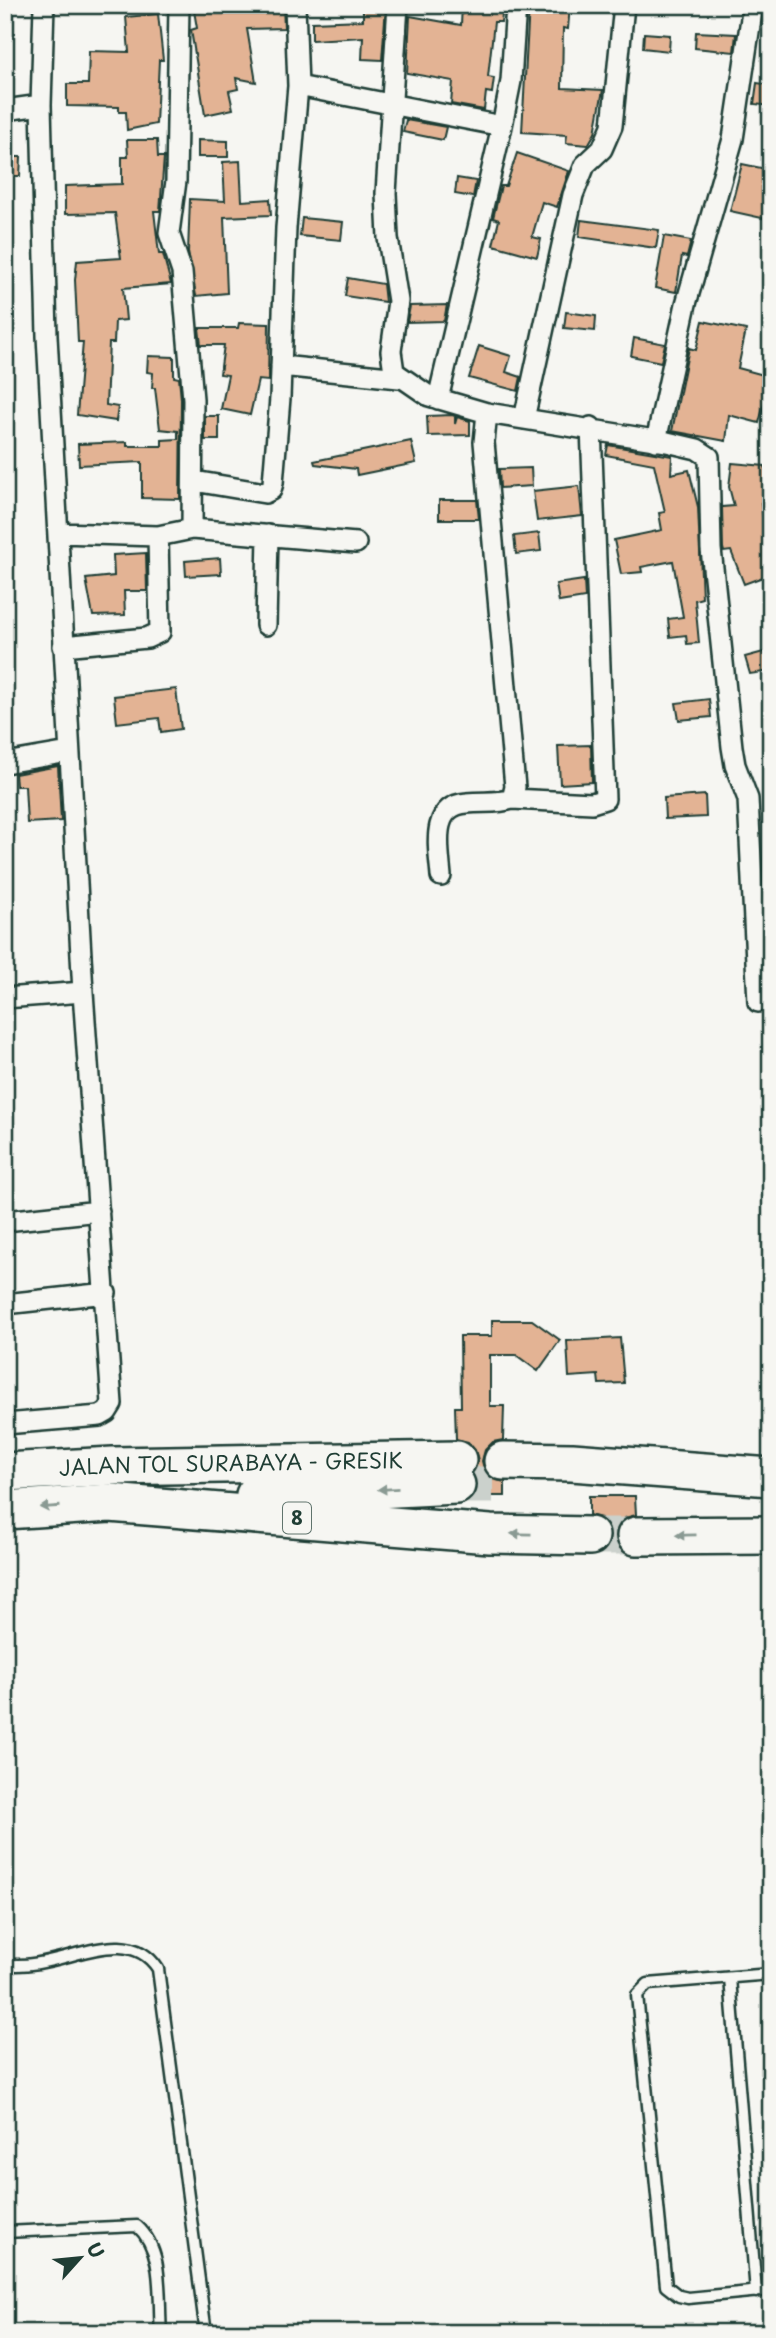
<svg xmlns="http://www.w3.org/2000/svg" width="776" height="2338" font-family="'Playpen Sans',sans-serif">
	<rect width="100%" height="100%" fill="#f6f6f2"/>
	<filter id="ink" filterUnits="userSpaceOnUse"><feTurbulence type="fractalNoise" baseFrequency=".0143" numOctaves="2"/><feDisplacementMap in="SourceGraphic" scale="14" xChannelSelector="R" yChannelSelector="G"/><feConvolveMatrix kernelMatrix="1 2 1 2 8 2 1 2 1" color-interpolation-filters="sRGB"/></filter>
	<g filter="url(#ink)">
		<path fill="#e3b394" stroke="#1f3d34" stroke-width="2" d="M193 5H283L284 28 247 29 256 82 236 78 238 89 229 91 233 109 205 115 191 30 197 28Z
			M462 5 503 6 501 22H494L488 77 494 78 492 93 486 92 484 110 451 104 453 81 407 73 410 16 461 25Z
			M529 5H570L568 29 563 28 562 88 603 90 595 133 588 145 566 143 567 135 522 132Z
			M363 6H386L382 60 362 59 363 37 312 40V22L363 20Z
			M158 14 163 60H159L156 124 127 130 126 112H119V107L67 106V84H88L89 51 129 52 126 17Z
			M696 32 736 34 734 52 695 48Z
			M644 33 670 35 669 51 643 48Z
			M757 83 771 85V106L754 104Z
			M406 120 446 127 443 140 403 132Z
			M127 140H157L158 157H164L160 211H154L159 254H163L171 284 123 288 126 320 115 321 114 343H109L106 405 118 407 116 421 77 415 83 342H78L75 280 77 261 121 258 115 213 65 214V186L122 184V157H128Z
			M198 140 228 141V157H198Z
			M517 153 569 171 557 207 542 202 532 237 541 239 537 257 493 245 499 220 493 218 501 186H506Z
			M5 157H21L20 176H5Z
			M240 161 242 201 270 199 271 215 224 217 227 293 196 296 188 252 190 199 225 201 223 162Z
			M742 164 771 170V220L730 211Z
			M457 178 476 181 473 197 455 194Z
			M302 218 343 222 341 240 300 236Z
			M581 220 659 230 656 248 579 237Z
			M664 236 691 241 687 257 682 256 676 292 655 288Z
			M348 278 383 284 385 302 345 296Z
			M447 305 444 321 407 322 410 306Z
			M566 312 596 316 595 331 564 328Z
			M703 321 746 330 738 368 771 377 759 423 729 415 726 441 672 431 689 348 696 350Z
			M239 323 269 324 268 381 258 380 250 415 221 409 228 375 220 374 224 345H201L199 328H238Z
			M634 338 665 344 661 362 631 356Z
			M479 346 511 356 506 372 521 377 518 391 469 378Z
			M148 356 174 357V377L179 378 181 399 180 499 142 498V462L79 465 78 444 127 442V446H162V440L178 439V431L160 429 155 388H152L153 373 147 372Z
			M205 416H219V440H205Z
			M427 416 452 415 455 416V424L457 417 470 421V435L428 436Z
			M411 441 416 463 357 475 356 469 315 464 314 461Z
			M608 445 672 456 671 474 689 470 698 507 702 598 695 600 699 643 687 644 686 635 670 637 668 619 683 617 673 561 641 567 642 572 621 574 614 540 662 530 659 513 665 512 654 464 606 455Z
			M732 463 765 466 771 492V501L761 503 771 574 744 584 731 551 724 552 723 548 722 507 734 506 729 487Z
			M531 468 532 486 500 488 499 469Z
			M579 486 582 516 537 521 533 491Z
			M439 500H477L479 519H439Z
			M539 533 541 551 516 554 514 536Z
			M146 553 147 591H124L125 615 93 616 86 579 114 576 113 555Z
			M220 558 221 574 186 576 185 561Z
			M584 580 585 598 559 602 556 584Z
			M771 650V671L750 674 745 657Z
			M176 689 181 729 161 732 159 718 117 723 114 696Z
			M709 699 711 717 679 720 676 703Z
			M591 745 592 782 560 784 558 746Z
			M58 766 61 821 27 823 25 786H16L15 774Z
			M705 795 706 817 665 819 664 798Z
			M492 1320H532L560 1340 538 1371 516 1355H490V1406H504L503 1440 493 1442 485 1450 482 1461 485 1472 492 1479 505 1482V1496H473L477 1485 473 1473 478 1460 475 1450 468 1442 456 1439 455 1407H461L460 1336H492Z
			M620 1338 624 1383 599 1384 598 1375 569 1377 567 1341Z
			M589 1496H635L636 1515 625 1518 617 1526 615 1535 623 1551H603L611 1537 609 1527 601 1518 589 1515Z"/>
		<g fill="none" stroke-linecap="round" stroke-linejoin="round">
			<path stroke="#cbd1cc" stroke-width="37" stroke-dasharray="37 18" stroke-linecap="butt" d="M456 1485H505
				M590 1536H636"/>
			<g stroke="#1f3d34" stroke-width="15">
				<path id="service" d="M5 1964C58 1973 125 1918 158 1969L206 2333
					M771 1974 648 1984 637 1995 666 2286 679 2296 688 2298 771 2290
					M730 1978 756 2292
					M5 2232 137 2226C165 2251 158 2297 161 2333"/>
			</g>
			<g stroke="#1f3d34" stroke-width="24">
				<path id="minor" d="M179 5 176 181 169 233 182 272 193 399 192 529
					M398 5 386 193 388 238 398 301 391 351 394 372 429 396 487 413 667 442 697 449 709 457 711 549 732 747 735 765 748 799 758 1002
					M298 86 502 126
					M5 110 41 105
					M281 366 399 378
					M438 399 502 126 511 81 516 5
					M524 419 573 195 585 165 602 149 612 126 624 5
					M656 441 686 304 733 139 753 5
					M194 481 265 493 271 490 273 483 280 398 286 228 298 86 295 5
					M58 533 158 536 192 529 356 543
					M266 625 268 535
					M63 646 147 638 160 632 158 536
					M5 763 69 752
					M512 799 592 803 605 799 591 427
					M441 876C439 849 429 806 467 803 483 801 497 804 512 799L515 787 484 442 487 413
					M5 998 83 992
					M5 1221 99 1211
					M5 1304 106 1293
					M5 1424 100 1416 107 1412 112 1404 83 992 47 336 41 105 44 5"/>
			</g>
			<g stroke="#1f3d34" stroke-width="42">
				<g id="motorway">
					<path d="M503 1461 572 1462 771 1477"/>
					<path id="s1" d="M5 1472 113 1466 457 1460"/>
					<path d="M255 1495 456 1485"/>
					<path d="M5 1510 110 1503 490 1534 590 1536"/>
					<path d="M636 1536 771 1535"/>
				</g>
			</g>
			<use href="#service" stroke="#f6f6f2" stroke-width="10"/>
			<use href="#minor" stroke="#f6f6f2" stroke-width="19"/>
			<use href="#motorway" stroke="#f6f6f2" stroke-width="37"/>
		</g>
		<defs><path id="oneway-solid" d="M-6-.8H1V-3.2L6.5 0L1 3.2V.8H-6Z" transform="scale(1.75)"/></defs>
		<g fill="#8a9a93">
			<use href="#oneway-solid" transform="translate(388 1489) rotate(177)"/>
			<use href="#oneway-solid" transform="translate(50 1507) rotate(176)"/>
			<use href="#oneway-solid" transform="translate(521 1534) rotate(-179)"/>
			<use href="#oneway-solid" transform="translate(686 1535) rotate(179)"/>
		</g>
	</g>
	<g text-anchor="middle" stroke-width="6" stroke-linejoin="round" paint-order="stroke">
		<rect fill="#f6f6f2" stroke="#60746d" stroke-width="2" x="283" y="1502.5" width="28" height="31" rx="5"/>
		<g font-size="19" font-weight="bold" fill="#1f3d34">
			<text x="297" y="1525">8</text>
		</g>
		<g font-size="21" fill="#1f3d34" stroke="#f6f6f2">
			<text dy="7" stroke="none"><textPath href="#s1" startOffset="226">JALAN TOL SURABAYA - GRESIK</textPath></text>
		</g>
	</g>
	<rect width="776" height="2338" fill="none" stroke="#f6f6f2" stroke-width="28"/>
	<rect x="14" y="14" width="748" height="2310" fill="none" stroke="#1f3d34" stroke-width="2.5" filter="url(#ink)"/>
	<g transform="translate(80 2258) rotate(63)" stroke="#f6f6f2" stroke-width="5" paint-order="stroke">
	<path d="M0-5L12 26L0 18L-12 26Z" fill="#1f3d34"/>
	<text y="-10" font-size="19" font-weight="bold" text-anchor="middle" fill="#1f3d34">U</text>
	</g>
</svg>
